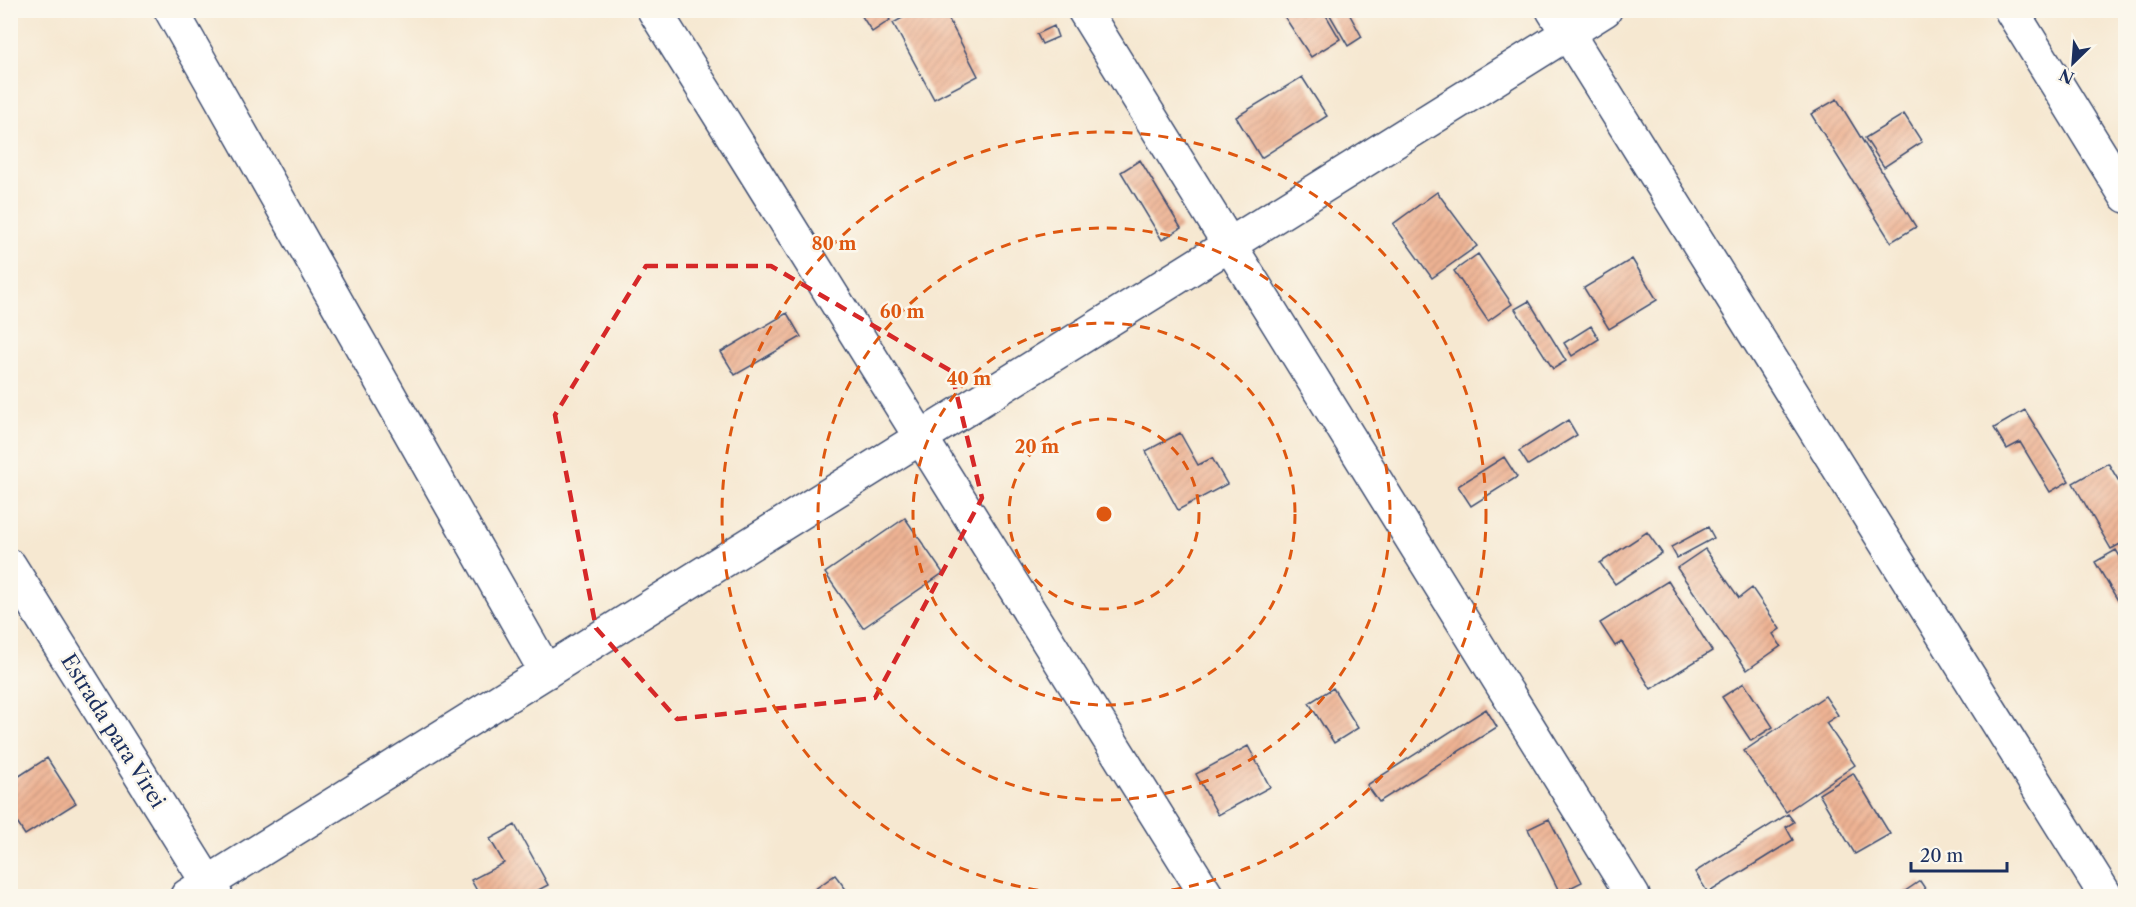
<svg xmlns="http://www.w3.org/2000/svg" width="2136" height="907" font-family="'Libre Caslon Text',serif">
	<defs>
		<pattern id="building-hatch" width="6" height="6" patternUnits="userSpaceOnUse" patternTransform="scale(1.5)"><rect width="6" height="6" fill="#edb293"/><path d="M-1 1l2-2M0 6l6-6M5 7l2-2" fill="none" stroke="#cb9981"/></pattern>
	</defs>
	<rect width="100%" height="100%" fill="#fbf7ec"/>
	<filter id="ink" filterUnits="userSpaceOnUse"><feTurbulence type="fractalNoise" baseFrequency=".0167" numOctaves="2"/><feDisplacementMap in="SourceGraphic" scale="12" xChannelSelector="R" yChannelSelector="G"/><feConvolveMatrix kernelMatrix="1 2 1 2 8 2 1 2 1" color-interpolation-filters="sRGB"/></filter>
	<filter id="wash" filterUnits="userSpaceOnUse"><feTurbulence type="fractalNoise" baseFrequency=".008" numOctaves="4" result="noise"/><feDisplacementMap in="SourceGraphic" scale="24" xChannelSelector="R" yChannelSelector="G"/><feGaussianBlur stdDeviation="1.35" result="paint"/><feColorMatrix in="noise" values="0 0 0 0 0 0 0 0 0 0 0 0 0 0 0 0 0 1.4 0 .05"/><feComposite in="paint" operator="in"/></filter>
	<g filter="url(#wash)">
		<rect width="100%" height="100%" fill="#f6e8d1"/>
		<g id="blocks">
			<path fill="url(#building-hatch)" d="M858 10H884L890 20 872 32Z
				M917 10H944L978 76 934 99 893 23Z
				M1280 10H1323L1340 39 1311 57Z
				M1327 10H1347L1362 37 1348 46Z
				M1054 26 1058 37 1042 44 1037 34Z
				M1302 77 1327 116 1261 158 1236 117Z
				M1837 99 1916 227 1891 242 1811 114Z
				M1904 114 1922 142 1884 167 1865 138Z
				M1140 160 1181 228 1162 240 1121 172Z
				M1437 192 1477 246 1432 278 1393 224Z
				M1478 254 1512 304 1488 321 1454 271Z
				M1632 259 1657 300 1609 329 1584 288Z
				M1529 301 1566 361 1553 369 1515 309Z
				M787 313 801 337 735 375 721 352Z
				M1591 326 1599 339 1572 356 1564 343Z
				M2025 410 2069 481 2050 492 2020 442 2007 449 1994 428Z
				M1568 420 1577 435 1528 465 1519 451Z
				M1180 433 1198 465 1212 458 1227 484 1178 510 1146 451Z
				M1504 457 1517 477 1471 506 1458 486Z
				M2108 463 2126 493V541L2111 549 2073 483Z
				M905 518 943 573 863 628 825 573Z
				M1708 527 1714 538 1677 558 1671 547Z
				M1647 532 1662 553 1615 584 1600 563Z
				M1705 549 1739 598 1752 588 1780 629 1773 634 1781 646 1747 670 1677 568Z
				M2116 550 2126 566V600L2120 604 2095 562Z
				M1668 581 1712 651 1651 689 1622 642 1615 646 1600 623Z
				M1744 683 1773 727 1751 741 1722 697Z
				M1333 688 1358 728 1334 743 1309 703Z
				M1825 696 1838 715 1826 723 1855 765 1786 812 1744 751Z
				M1486 709 1497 727 1379 802 1367 785Z
				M1248 746 1270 787 1218 815 1196 774Z
				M47 758 76 803 25 835 10 812V782Z
				M1853 773 1890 834 1855 854 1819 794Z
				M1788 814 1794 822 1786 827 1793 840 1708 893 1695 872Z
				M1549 819 1582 882 1560 893 1528 829Z
				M515 825 548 885 527 896H480L471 880 504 863 490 839Z
				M835 875 848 892 842 896H814L811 892Z
				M1920 881 1930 896H1898Z"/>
		</g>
	</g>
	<g filter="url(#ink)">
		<use href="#blocks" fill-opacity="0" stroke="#3c4b6f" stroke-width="1.5"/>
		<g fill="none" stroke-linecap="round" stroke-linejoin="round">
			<g stroke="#3c4b6f" stroke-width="36">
				<path id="minor" d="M171 10 546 672
					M654 10 1207 896
					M1084 10 1633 896
					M1553 10 2106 896
					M2011 10 2126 196
					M187 896 1605 10"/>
			</g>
			<g stroke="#3c4b6f" stroke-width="36">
				<path id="tertiary" d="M10 566 216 896"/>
			</g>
			<use href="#minor" stroke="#fff" stroke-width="33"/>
			<use href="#tertiary" stroke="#fff" stroke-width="33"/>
		</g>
	</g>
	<path fill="none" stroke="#d62828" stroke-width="4.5" stroke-dasharray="12 8" stroke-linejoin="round" d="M646 266H771L951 371 982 498 875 698 677 719 596 628 555 415Z"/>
	<g fill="none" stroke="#de5710" stroke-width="3" stroke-dasharray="10 8">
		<circle cx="1104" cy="514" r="95"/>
		<circle cx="1104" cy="514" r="191"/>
		<circle cx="1104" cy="514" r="286"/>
		<circle cx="1104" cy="514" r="382"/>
	</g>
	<g text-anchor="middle" stroke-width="5" stroke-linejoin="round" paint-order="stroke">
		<g font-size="21" fill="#1b2f5e" stroke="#fbf7ec">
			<text transform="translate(113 731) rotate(58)" y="7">Estrada para Virei</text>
		</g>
	</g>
	<circle cx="1104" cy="514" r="9" fill="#de5710" stroke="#fbf7ec" stroke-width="3"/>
	<g font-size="18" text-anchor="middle" font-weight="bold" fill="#de5710" stroke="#fbf7ec" stroke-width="5" stroke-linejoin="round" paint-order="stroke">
		<text x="834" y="250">80 m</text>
		<text x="902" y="318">60 m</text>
		<text x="969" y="385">40 m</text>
		<text x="1037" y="453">20 m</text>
	</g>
	<rect width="2136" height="907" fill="none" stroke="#fbf7ec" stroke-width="36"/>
	<g transform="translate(2073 63) rotate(205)" stroke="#fbf7ec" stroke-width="4.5" paint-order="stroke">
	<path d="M0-4.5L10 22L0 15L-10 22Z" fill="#1b2f5e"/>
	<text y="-9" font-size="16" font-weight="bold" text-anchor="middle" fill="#1b2f5e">N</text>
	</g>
	<path d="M1911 862v9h96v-9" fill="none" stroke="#1b2f5e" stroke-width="3"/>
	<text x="1920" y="862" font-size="18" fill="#1b2f5e" stroke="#fbf7ec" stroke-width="4.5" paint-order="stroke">20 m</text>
</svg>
